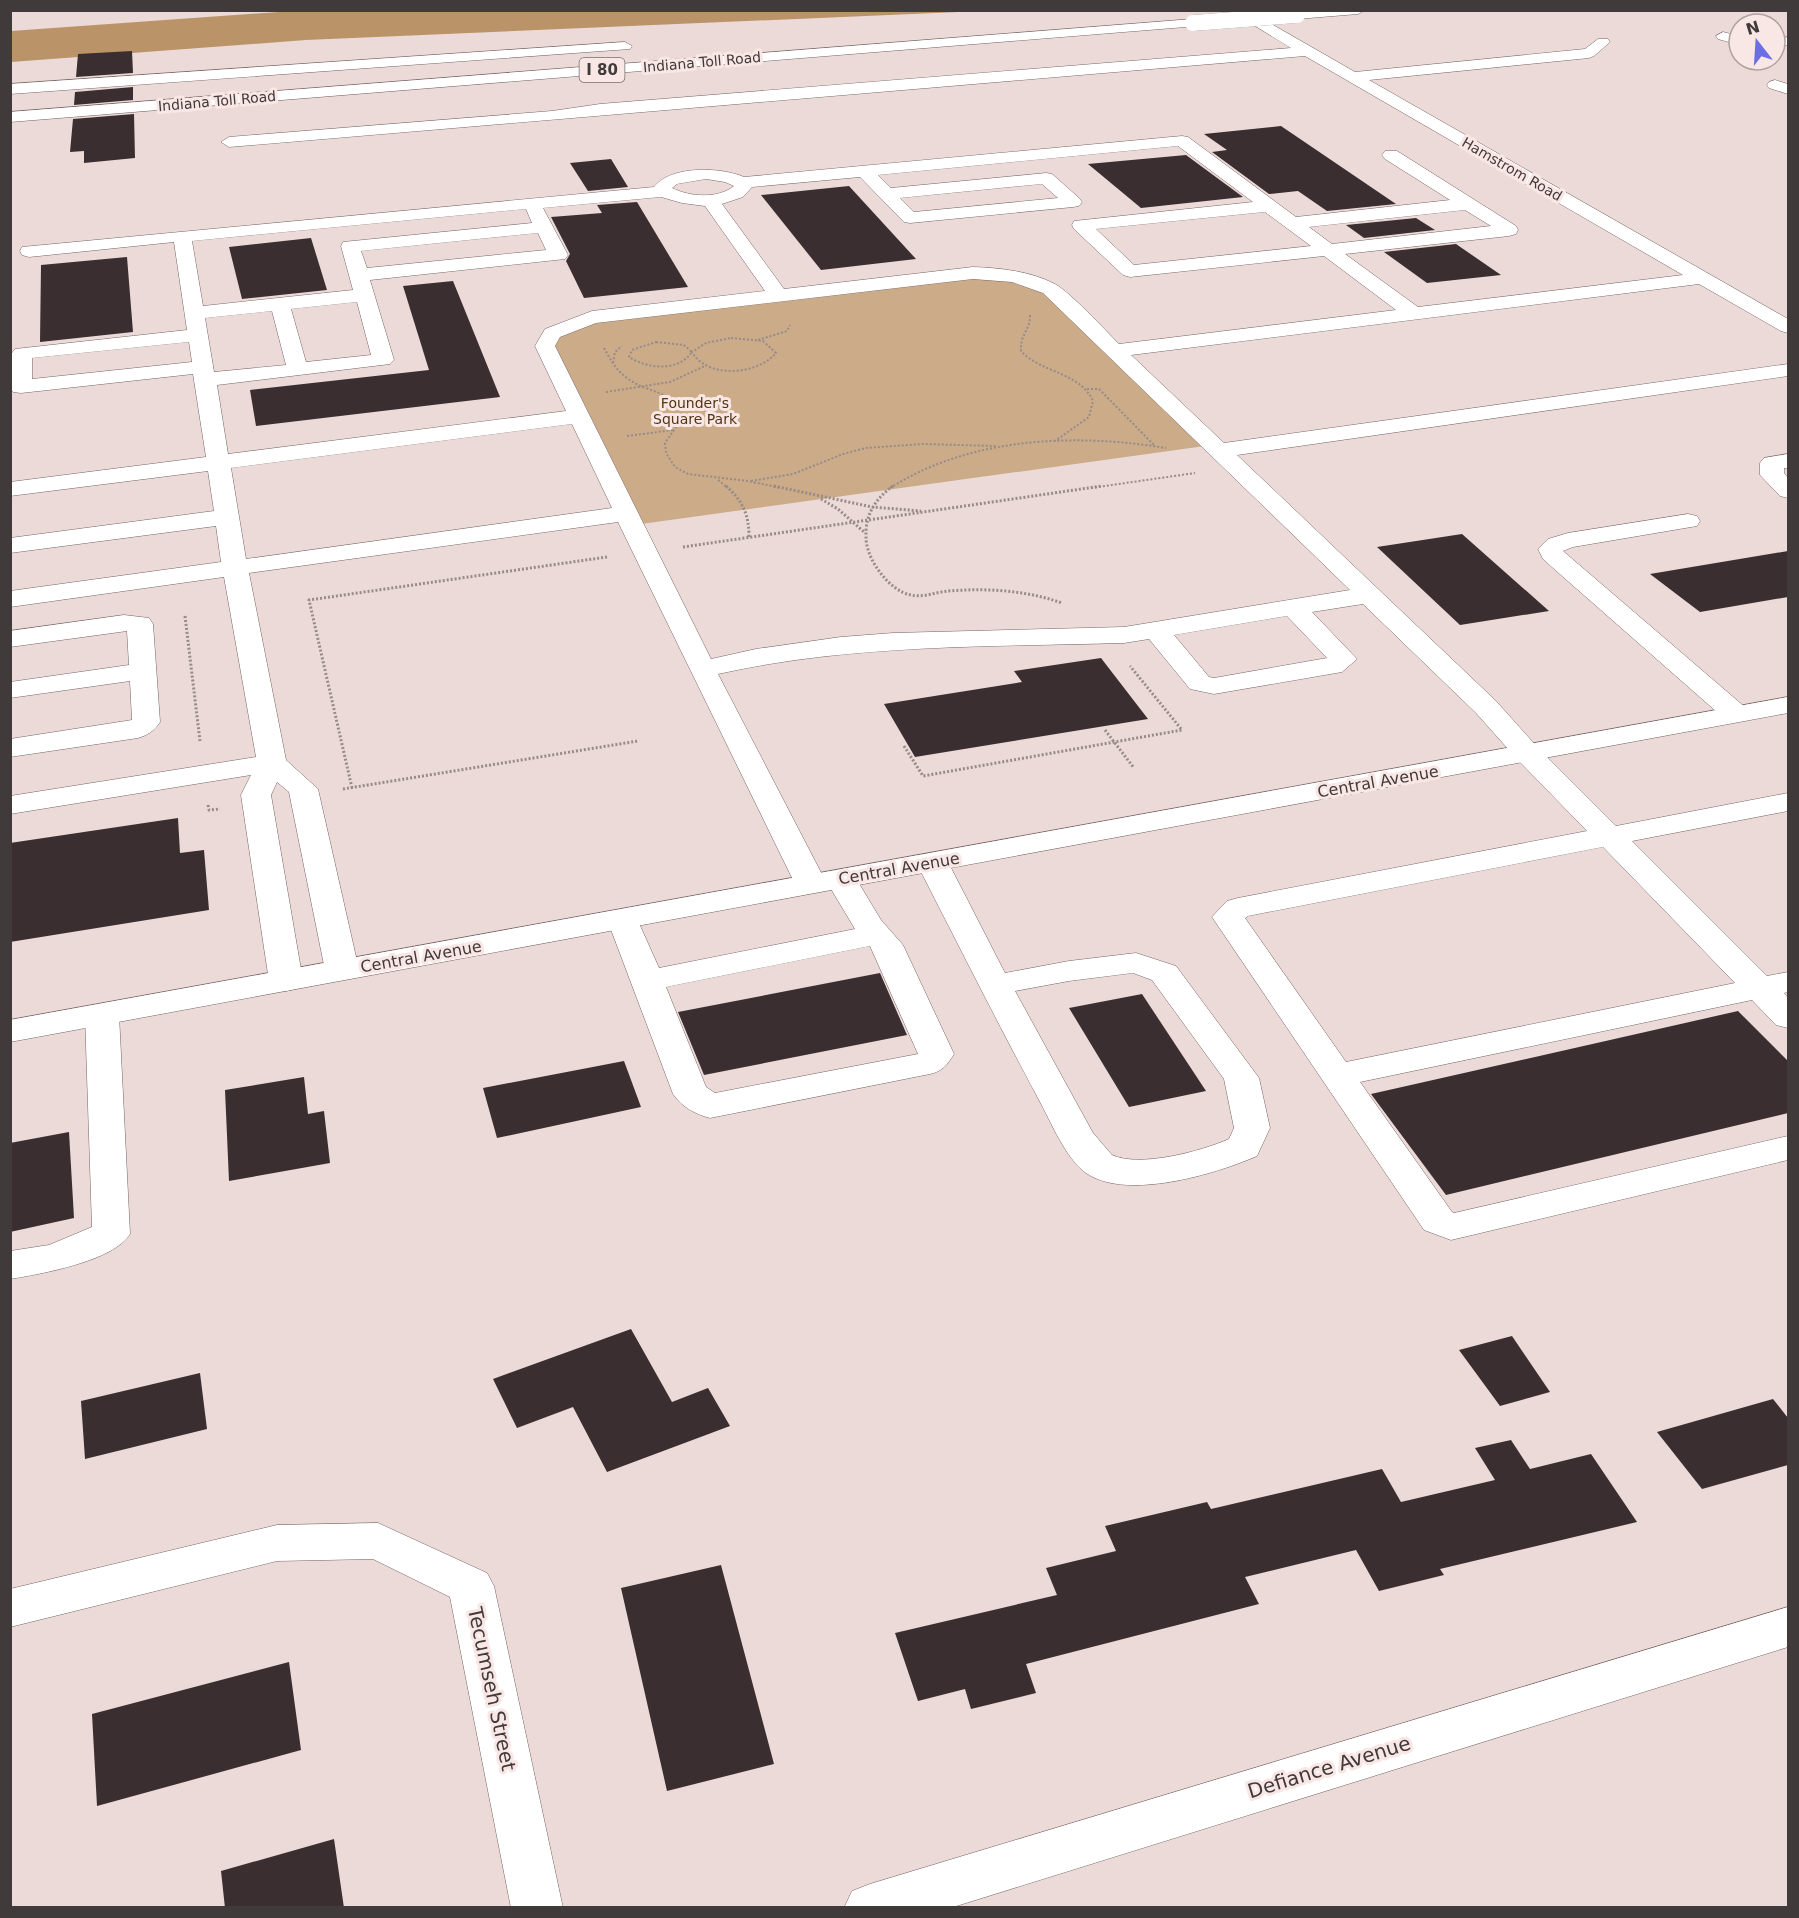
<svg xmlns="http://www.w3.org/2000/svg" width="1799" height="1918" font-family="'DejaVu Sans',sans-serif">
	<rect width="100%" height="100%" fill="#ecdad8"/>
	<path fill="#ccab89" d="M973 273 1050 289 1212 445 634 525 545 346 574 324Z"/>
	<path fill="#bb9368" d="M293 11H982L306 40 11 62V31Z"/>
	<path fill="#3b2e30" d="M132 51 133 73 76 77 78 54Z
		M133 87V100L74 105 75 92Z
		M134 114 135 158 84 163V151L70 152 73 119Z
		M1281 126 1396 204 1327 211 1298 191 1269 194 1212 152 1227 150 1204 134Z
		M1186 155 1243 197 1141 208 1088 164Z
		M611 159 628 187 588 191 570 163Z
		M849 186 916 259 821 270 761 195Z
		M637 202 688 287 584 298 566 261 570 254 551 217 602 213 597 205Z
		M1416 218 1435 230 1364 238 1346 225Z
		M311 238 327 290 242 299 229 247Z
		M1456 244 1501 275 1427 283 1384 252Z
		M127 257 133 332 40 342 41 265Z
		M453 281 500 397 256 426 250 390 429 370 403 286Z
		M1462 534 1549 611 1460 625 1377 547Z
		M1788 551V597L1700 612 1650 574Z
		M1101 658 1148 719 915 757 884 704 1022 682 1014 671Z
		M178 818 180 853 204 850 209 910 10 942V843Z
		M880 973 907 1035 704 1075 678 1012Z
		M1142 994 1206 1091 1129 1107 1069 1008Z
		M1738 1011 1788 1061V1113L1446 1195 1371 1094Z
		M624 1061 641 1107 497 1138 483 1088Z
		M304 1077 308 1114 324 1111 330 1163 229 1181 225 1090Z
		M69 1132 74 1218 10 1232V1143Z
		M631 1329 672 1402 708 1388 730 1426 607 1472 573 1407 517 1428 493 1379Z
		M1512 1336 1550 1392 1500 1406 1459 1350Z
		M200 1373 207 1429 85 1459 81 1401Z
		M1773 1399 1788 1418V1465L1702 1489 1657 1432Z
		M1511 1440 1530 1469 1591 1454 1637 1522 1440 1569 1444 1575 1379 1591 1356 1550 1245 1577 1259 1604 1026 1664 1036 1693 971 1709 965 1689 918 1701 895 1633 1057 1595 1046 1568 1116 1551 1105 1526 1207 1502 1211 1509 1382 1469 1401 1502 1495 1480 1475 1448Z
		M721 1565 774 1764 667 1791 621 1588Z
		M289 1662 301 1750 97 1806 92 1714Z
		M334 1839 344 1908H225L221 1871Z"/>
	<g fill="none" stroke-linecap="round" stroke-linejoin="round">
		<g stroke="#756564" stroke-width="1">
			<path id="minor" d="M1229 10H1247L1355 72 1585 49 1598 39H1608L1610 42 1594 56 1589 58 1369 80 1788 319V333L1781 331 1699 284 1131 355 1224 443 1788 364V376L1237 455 1496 701 1538 748 1616 826 1788 793V811L1632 841 1767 976 1788 972V992L1784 993 1788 998V1028L1776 1025 1752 1000 1360 1082 1452 1212 1454 1213 1788 1136V1160L1451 1240 1424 1230 1212 917 1227 901 1238 898 1587 831 1518 760 1476 713 1363 604 1312 612 1357 659 1342 672 1214 694 1190 689 1149 639 1124 643C988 647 851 644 718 674L827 884 822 891 811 893 800 891 795 884 618 522 249 573 286 760 318 789 359 970 354 977 342 980 330 977 325 970 289 792 277 782 271 795 303 981 298 988 286 991 274 988 269 981 241 795 251 775 10 814V796L256 757 224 577 10 607V591L221 562 216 526 10 553V538L214 511 208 471 10 496V482L206 457 193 374 21 393 13 392 10 387 12 353 15 349 187 330 174 242 29 257 22 255 20 251 22 247 654 187C671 165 721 167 744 177L1182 136 1188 137 1296 217 1450 200 1385 159 1382 155 1385 151H1397L1516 226 1518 230 1516 234 1509 236 1345 254 1418 307 1683 275 1305 56 229 147 221 142 229 137 552 111 600 104 1291 48ZM1178 146 1253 202 1074 221 1072 225 1074 229 1123 275 1130 277 1324 256 1396 310 1119 344C1104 329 1071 293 1055 284 1030 271 1000 268 973 267L784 289 722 204 743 197 752 187 860 177 904 222 910 223 1073 207 1079 206 1082 202 1079 198 1052 174 1046 173 891 188 878 175ZM706 179 725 182 734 186C718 199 690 197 672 188L677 184ZM1042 184 1058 198 914 212 900 198ZM661 197 682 203 705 206 765 291 592 311 545 329 535 346 566 411 228 454 217 385 390 364 394 360 370 280 565 259 568 255 543 208ZM526 209 532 223 343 242 341 246 353 290 203 306 192 241ZM1465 210 1491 226 1332 244 1309 227ZM1265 212 1311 246 1134 265 1096 229ZM538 233 546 250 367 268 361 251ZM973 279 1012 282 1043 293 1350 590 1124 627 893 633 841 637 756 649 711 659 555 346 560 337 596 323ZM357 302 371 355 306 362 291 309ZM272 311 286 365 214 372 205 318ZM189 342 192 362 32 379V358ZM572 424 612 508 246 559 231 468ZM1287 616 1327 658 1214 678 1209 677 1174 635ZM1603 847 1735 983 1346 1062 1245 918 1248 916Z
				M1723 32 1739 36V45L1718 39 1716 36Z
				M1788 37V45L1775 48V40Z
				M1775 80 1788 84V94L1769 88 1767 85 1769 82Z
				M1788 454V468H1784V473L1788 478V498L1780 496 1760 475V463L1764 458Z
				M1688 514 1697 516 1700 521 1697 526 1573 547 1563 551 1746 708 1750 714 1746 720 1736 722 1726 720 1553 568 1543 559 1538 549 1548 539 1568 533Z
				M124 615 149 618 153 624 160 722C154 731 148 735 138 738L10 757V739L132 720 130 681 10 698V682L129 665 127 631 10 647V631Z
				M932 853 943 855 948 862 1005 973 1069 961 1136 953 1176 966 1259 1078 1270 1128 1257 1156C1216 1174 1126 1201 1086 1173 1066 1159 1051 1122 1039 1100 997 1022 957 942 916 862L921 855ZM1133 973 1152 980 1224 1079 1234 1128 1229 1139C1202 1151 1140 1168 1112 1155L1093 1133 1015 991 1069 981Z
				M841 870 852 872 881 920 903 945 954 1054C947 1065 943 1071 930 1074L710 1118C695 1114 682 1107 673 1094L607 919 612 912 623 909 634 912 659 968 855 929 825 879 830 872ZM870 946 918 1054 715 1093 706 1087 666 987Z
				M102 1004 114 1007 119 1015 130 1234C114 1261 41 1274 10 1279V1251L49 1245 92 1227 85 1015 90 1007Z
				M378 1523 487 1573 494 1586 563 1908H511L450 1597 373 1559 277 1561 10 1627V1589L277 1525Z
				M1788 1607V1647L950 1908H844L852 1891 870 1884Z"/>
		</g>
		<g stroke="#756564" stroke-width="1">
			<path id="major" d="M1788 697V713L10 1042V1020Z"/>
		</g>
		<g stroke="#756564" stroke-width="1">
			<path id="highway" d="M1300 10H1365L1358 14 1297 19 1290 15 1292 12Z
				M1193 19 1198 20 1200 23 1198 26 10 122V112Z
				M625 42 632 46 630 49 10 94V84Z"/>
		</g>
		<path stroke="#978b8a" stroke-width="2" stroke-dasharray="2 2" stroke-linecap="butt" d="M1030 315C1030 331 1020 334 1021 351 1041 373 1080 372 1093 401L1089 417 1055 441
			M731 338 763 341 776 353C758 375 707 379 692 352L706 343Z
			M758 340 787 331 790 325
			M656 342 684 345 692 352C678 372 648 369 629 357L632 350Z
			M604 348C610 359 616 370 627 378 649 395 670 387 683 417L665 443 666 453 675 467 688 474 748 481 781 488
			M613 363 615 352 622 346
			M1087 389H1099L1154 445
			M606 392 670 382 705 366
			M627 436 673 430
			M718 480 728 488
			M751 481 793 474 843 454 866 448 922 444 996 446
			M890 488C970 437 1075 433 1166 448
			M1091 488 1195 473"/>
		<path stroke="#978b8a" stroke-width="3" stroke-dasharray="2 2" stroke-linecap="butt" d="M726 486C743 501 749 515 749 537
			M774 486 872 507 921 511
			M893 486C875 499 865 515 866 537 866 559 889 591 911 595 923 598 936 592 948 591 987 588 1025 590 1062 603
			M821 499 838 509 864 532
			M683 547 1102 486
			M185 616 200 741
			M1105 730 1134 768
			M904 746 923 776 1182 730 1130 666
			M352 788 309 600 607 557
			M343 789 638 741
			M208 805 209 810 220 809"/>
		<use href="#minor" fill="#fff" fill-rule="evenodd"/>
		<use href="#major" fill="#fff" fill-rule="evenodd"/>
		<use href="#highway" fill="#fff" fill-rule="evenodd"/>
		<g stroke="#756564" stroke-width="16" stroke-linecap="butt">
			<path id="highway-bridge" d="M1193 23 1297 15"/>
		</g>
		<use href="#highway-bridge" stroke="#fff" stroke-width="16"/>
	</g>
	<g text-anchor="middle" stroke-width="6" stroke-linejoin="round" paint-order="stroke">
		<g font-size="14" fill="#413a3a" stroke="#f9e7e5">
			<text transform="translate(702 62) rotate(-5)" y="5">Indiana Toll Road</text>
			<text transform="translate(217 101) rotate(-5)" y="5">Indiana Toll Road</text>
			<text transform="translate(1512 169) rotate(30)" y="5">Hamstrom Road</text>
		</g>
		<g font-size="14" fill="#513412" stroke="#f9e7e5">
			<text x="695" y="408">Founder's<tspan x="695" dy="16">Square Park</tspan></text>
		</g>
		<rect fill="#f9e7e5" stroke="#786e6d" stroke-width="1.5" x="579.5" y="58" width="45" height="24" rx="4.5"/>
		<g font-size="15" font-weight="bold" fill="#413a3a">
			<text x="602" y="75">I 80</text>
		</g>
		<g font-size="16" fill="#413a3a" stroke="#f9e7e5">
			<text transform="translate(1378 781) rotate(-10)" y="6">Central Avenue</text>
			<text transform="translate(899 868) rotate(-10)" y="6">Central Avenue</text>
			<text transform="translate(421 956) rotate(-10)" y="6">Central Avenue</text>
		</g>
		<g font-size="20" fill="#413a3a" stroke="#f9e7e5">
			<text transform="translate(492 1689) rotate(78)" y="7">Tecumseh Street</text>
			<text transform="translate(1329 1767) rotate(-17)" y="7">Defiance Avenue</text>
		</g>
	</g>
	<rect width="1799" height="1918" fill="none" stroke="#413a3a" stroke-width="24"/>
	<g transform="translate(1757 42) rotate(343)"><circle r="28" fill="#f9e7e5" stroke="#afa2a1" stroke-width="1.5"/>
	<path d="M0-4.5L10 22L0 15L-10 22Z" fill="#6c6ee8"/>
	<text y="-9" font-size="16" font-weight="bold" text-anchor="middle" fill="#413a3a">N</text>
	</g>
</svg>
